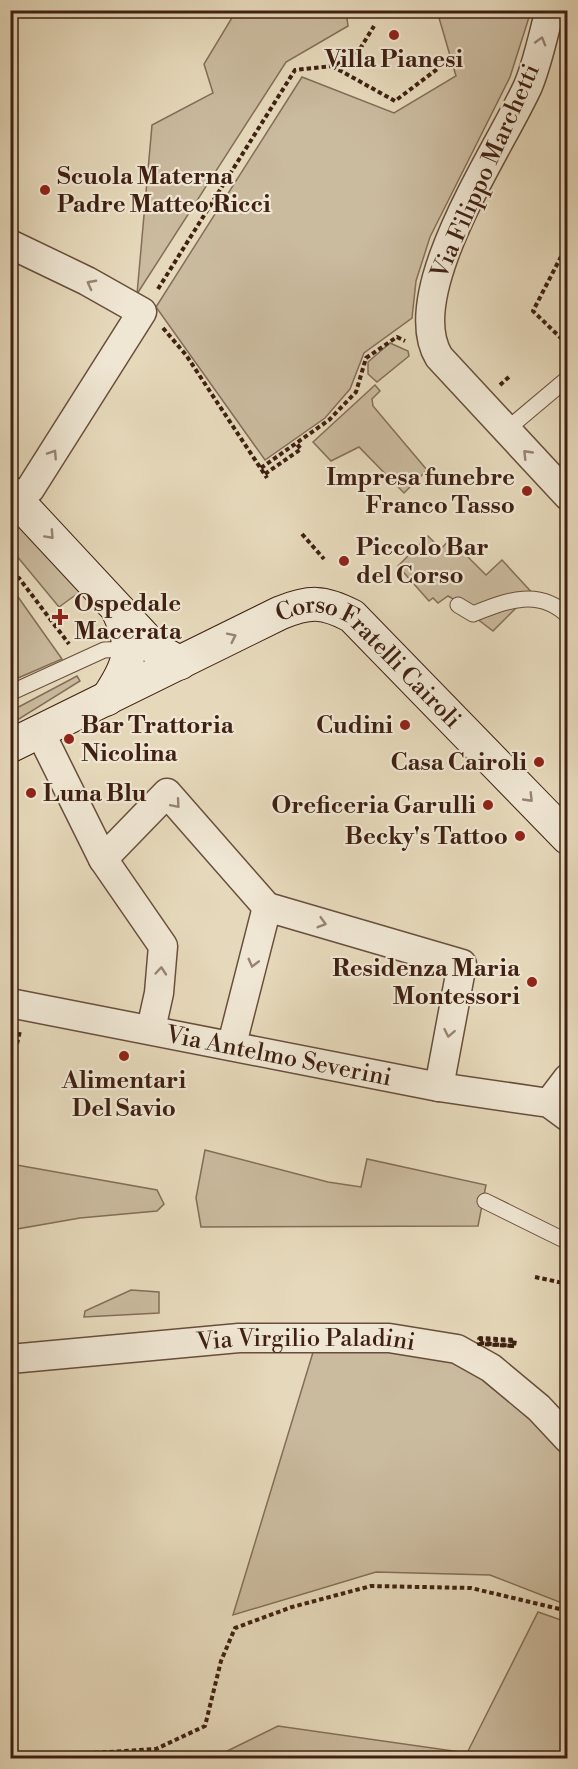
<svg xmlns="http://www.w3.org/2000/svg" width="578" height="1769" font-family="'Libre Bodoni',serif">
	<rect width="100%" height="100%" fill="#e6d9bb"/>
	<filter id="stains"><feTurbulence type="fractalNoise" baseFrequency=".00333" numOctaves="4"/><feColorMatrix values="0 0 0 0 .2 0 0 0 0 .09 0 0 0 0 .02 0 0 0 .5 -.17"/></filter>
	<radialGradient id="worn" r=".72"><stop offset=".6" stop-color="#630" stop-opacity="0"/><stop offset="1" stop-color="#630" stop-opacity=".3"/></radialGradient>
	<path fill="#caba9e" stroke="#846d58" stroke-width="1.5" d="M236 11H346L348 26 286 62 137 294 152 125 213 93 204 64Z
		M437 11H531L510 77 430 237 416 281 412 318 364 353 350 389 325 418 265 460 156 307 302 77 394 113 456 76Z
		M390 343 408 351 409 356 377 382 368 374V362Z
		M375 385 380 391 372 399 373 406 427 470 404 493 359 447 331 461 313 442Z
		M10 512 81 591 59 607 11 549Z
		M428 536 441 549 450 539 486 575 502 560 536 597 470 609 448 596 438 603 433 598 429 601 398 566Z
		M11 587 62 659 11 681Z
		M521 603 493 631 476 618Z
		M77 676 80 681 11 724V711Z
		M205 1150 328 1182 361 1187 367 1159 486 1185 478 1226 201 1227 196 1198Z
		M11 1164 157 1190 164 1204 157 1211 80 1218 11 1230Z
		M131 1290 159 1292V1313L84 1317 85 1311Z
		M314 1349 393 1351 463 1364 567 1449V1605L490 1575 376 1572 233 1615Z
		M538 1612 567 1622V1758H213L278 1726 467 1753Z"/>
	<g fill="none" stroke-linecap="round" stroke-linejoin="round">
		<g stroke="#694e3c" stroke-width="17">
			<path id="service" d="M505 431 568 378
				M458 605 473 614C506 601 539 587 568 616
				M10 693 104 650 130 649
				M485 1201 568 1242"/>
		</g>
		<g stroke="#694e3c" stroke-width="31">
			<g id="minor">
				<path d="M550 10C543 35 538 62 528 86 500 148 400 293 439 357L568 496"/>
				<path d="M10 244 87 281 142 312 30 489 18 500"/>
				<path d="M40 732 103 859"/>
				<path id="s1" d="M10 1003 439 1087 549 1103 568 1117"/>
				<path d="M151 1029 159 993 163 946 103 859 167 793 267 907 462 964 439 1087"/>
				<path d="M232 1044 267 907"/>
				<path d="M549 1103 568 1078"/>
				<path id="s2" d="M10 1359 239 1338H389L457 1349 491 1368 539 1408 568 1439"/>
			</g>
		</g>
		<g stroke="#3f2012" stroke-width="35">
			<g id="secondary">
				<path d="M10 493 144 637 157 650 180 663"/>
				<path d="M107 699C128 668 137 648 119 613"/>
				<path id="s3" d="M10 746 280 613C310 601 323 601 352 616L568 838"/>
			</g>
		</g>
		<path stroke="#3f2012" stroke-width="4" stroke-dasharray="4.5 3" stroke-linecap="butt" d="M332 66 395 101 440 67
			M568 243 533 311 568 345
			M158 289 295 70 332 66 355 57 374 26
			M163 328 186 355 267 478
			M500 385 511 375
			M261 468 329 420 356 392 366 358 397 337 405 341
			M265 474 301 449 296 443
			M302 534 324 559
			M10 574 19 578 69 644
			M10 1073 20 1031
			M535 1277 568 1284
			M12 1758 156 1749 205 1726 221 1661 235 1628 292 1607 371 1586 471 1588 568 1611"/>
		<use href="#service" stroke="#efe6d3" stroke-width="15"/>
		<use href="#minor" stroke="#efe6d3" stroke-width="28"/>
		<use href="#secondary" stroke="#efe6d3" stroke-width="33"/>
		<path stroke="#3f2012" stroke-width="4" stroke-dasharray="4.5 3" stroke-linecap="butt" d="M513 1341 479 1339V1344L514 1346 515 1340 480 1338V1343L515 1346"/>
	</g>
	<defs><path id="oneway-chevron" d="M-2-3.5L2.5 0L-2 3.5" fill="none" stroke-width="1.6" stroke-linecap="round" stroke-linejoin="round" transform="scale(1.5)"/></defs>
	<g stroke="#978372">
		<use href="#oneway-chevron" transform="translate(541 41) rotate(-74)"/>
		<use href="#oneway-chevron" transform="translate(91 284) rotate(-152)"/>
		<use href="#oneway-chevron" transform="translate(53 454) rotate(-57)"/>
		<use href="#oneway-chevron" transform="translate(527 454) rotate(-134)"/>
		<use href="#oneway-chevron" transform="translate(50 535) rotate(47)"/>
		<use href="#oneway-chevron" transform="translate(232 637) rotate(-26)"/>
		<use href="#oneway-chevron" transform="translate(529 798) rotate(46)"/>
		<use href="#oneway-chevron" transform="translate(176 804) rotate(49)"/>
		<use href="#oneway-chevron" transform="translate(322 923) rotate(16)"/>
		<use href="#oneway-chevron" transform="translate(253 963) rotate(104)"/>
		<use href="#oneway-chevron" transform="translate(161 971) rotate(-85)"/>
		<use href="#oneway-chevron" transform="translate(449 1033) rotate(101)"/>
	</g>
	<g fill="#8f2418" stroke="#efe6d3" stroke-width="2">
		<circle cx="394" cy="35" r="6"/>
		<circle cx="45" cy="190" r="6"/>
		<circle cx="527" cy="491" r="6"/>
		<circle cx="344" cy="561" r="6"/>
		<path d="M57 608h6v6h6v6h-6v6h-6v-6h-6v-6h6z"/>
		<circle cx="405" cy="725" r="6"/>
		<circle cx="69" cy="739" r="6"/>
		<circle cx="539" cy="762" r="6"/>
		<circle cx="31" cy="793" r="6"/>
		<circle cx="488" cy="805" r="6"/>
		<circle cx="520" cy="836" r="6"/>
		<circle cx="532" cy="982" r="6"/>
		<circle cx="124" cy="1056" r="6"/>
	</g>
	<g text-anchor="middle" stroke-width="4.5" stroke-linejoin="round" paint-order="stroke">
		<g font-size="24" font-weight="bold" fill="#3f2012" stroke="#efe6d3" text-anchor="end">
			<text x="394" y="67" text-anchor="middle">Villa Pianesi</text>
			<text x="57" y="184" text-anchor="start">Scuola Materna<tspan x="57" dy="28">Padre Matteo Ricci</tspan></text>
			<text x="515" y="485">Impresa funebre<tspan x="515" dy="28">Franco Tasso</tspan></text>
			<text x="356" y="555" text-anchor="start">Piccolo Bar<tspan x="356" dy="28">del Corso</tspan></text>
			<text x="74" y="611" text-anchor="start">Ospedale<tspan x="74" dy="28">Macerata</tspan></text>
			<text x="81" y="733" text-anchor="start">Bar Trattoria<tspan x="81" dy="28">Nicolina</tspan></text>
			<text x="393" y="733">Cudini</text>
			<text x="527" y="770">Casa Cairoli</text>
			<text x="43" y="801" text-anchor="start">Luna Blu</text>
			<text x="476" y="813">Oreficeria Garulli</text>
			<text x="508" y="844">Becky's Tattoo</text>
			<text x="520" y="976">Residenza Maria<tspan x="520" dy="28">Montessori</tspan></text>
			<text x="124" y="1088" text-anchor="middle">Alimentari<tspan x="124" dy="28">Del Savio</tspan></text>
		</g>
		<g font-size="24" fill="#3f2012" stroke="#efe6d3">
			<text transform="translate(485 171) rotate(-66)" y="8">Via Filippo Marchetti</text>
			<text dy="8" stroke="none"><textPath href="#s3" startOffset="412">Corso Fratelli Cairoli</textPath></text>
			<text dy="8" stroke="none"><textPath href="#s1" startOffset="274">Via Antelmo Severini</textPath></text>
			<text dy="8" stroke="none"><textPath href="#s2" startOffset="297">Via Virgilio Paladini</textPath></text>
		</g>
	</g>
	<rect width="578" height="1769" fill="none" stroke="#e6d9bb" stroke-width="36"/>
	<rect x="12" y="12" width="554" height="1745" fill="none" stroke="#3f2012" stroke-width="3"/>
	<rect x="18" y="18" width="542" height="1733" fill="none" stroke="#3f2012" stroke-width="1.5"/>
	<rect width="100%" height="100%" filter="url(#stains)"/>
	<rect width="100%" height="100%" fill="url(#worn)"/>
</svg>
